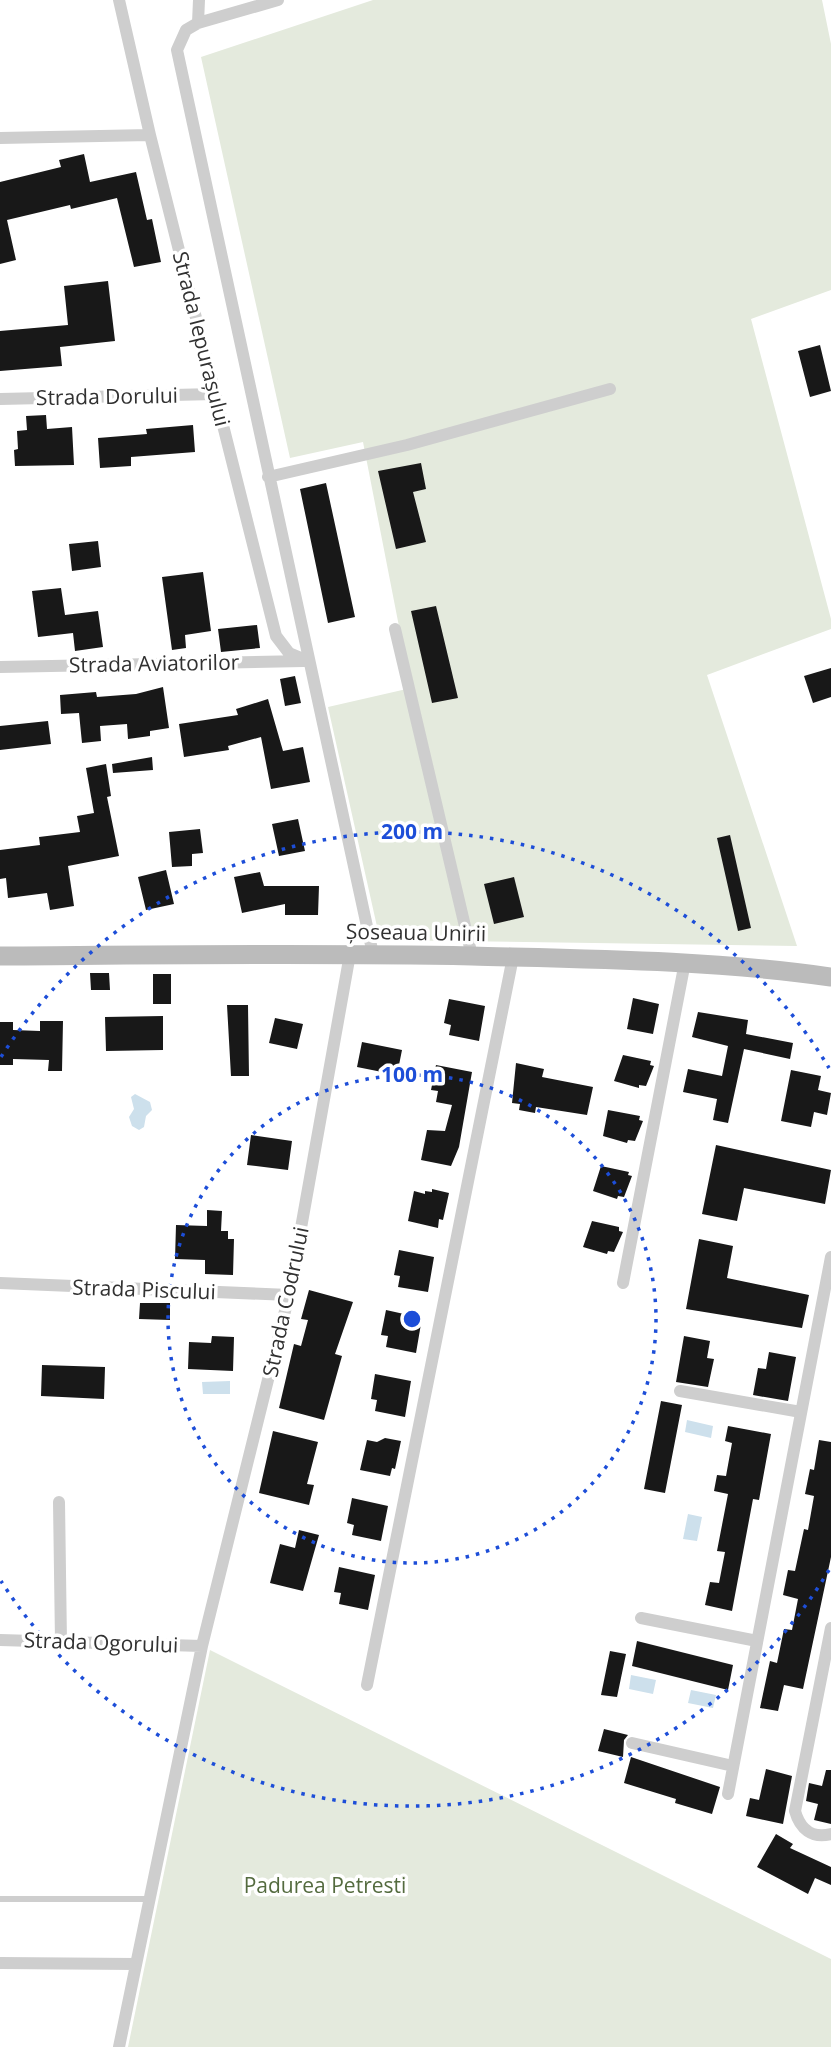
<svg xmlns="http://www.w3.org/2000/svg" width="831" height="2047" font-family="'Open Sans',sans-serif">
	<rect width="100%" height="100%" fill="#fff"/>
	<path fill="#e4eadd" d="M373 0H822L831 44V290L751 319 831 619V629L707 675 797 946 380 940 328 707 411 688 363 442 290 458 201 57Z
		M210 1650 831 1959V2047H128Z"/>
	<path fill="#cde0ec" d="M135 1094 150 1102 152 1110 146 1116 144 1127 139 1130 132 1126 129 1117 134 1109 131 1097Z
		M230 1381V1394H203L202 1382Z
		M687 1420 713 1426 711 1438 685 1432Z
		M688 1514 702 1517 697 1541 683 1539Z
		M631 1675 656 1680 653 1694 629 1689Z
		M691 1690 716 1695 713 1708 688 1703Z"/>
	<path fill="#181818" d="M84 154 90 182 136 172 147 220 152 219 161 262 134 267 117 198 71 209 70 205 7 220 16 260 0 264V182L61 167 59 160Z
		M108 281 115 341 60 347 62 366 0 371V331L68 325 64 286Z
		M820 345 831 391 810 397 798 351Z
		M46 415 47 429 72 427 74 465 15 466 14 450 18 449 17 431 27 430 26 416Z
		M193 425 195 452 131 457V466L100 468 98 438 147 434 146 429Z
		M421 463 426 489 413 492 426 542 396 549 378 471Z
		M326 483 355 617 328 623 300 489Z
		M98 541 101 567 72 571 69 544Z
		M203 572 211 631 185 635 186 648 172 650 162 577Z
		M61 588 65 615 98 611 103 647 75 651 73 633 38 637 32 591Z
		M436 606 458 698 432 703 411 611Z
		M257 625 260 648 221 652 218 629Z
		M831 668V697L813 703 804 676Z
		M295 676 301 703 285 706 280 679Z
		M163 687 169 728 150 731V736L128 739 127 724 100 726 101 741 82 743 79 713 61 714 60 695 96 692 97 697 136 694Z
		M268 699 283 751 303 747 310 782 271 789 261 737 228 746 229 750 184 757 179 724 238 715 236 709Z
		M48 721 51 744 0 750V726Z
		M152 757 153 770 113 773 112 764Z
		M106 764 111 796 107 797 119 856 68 866 74 906 50 910 47 893 8 898 6 878 0 879V850L40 845 39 837 80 832 77 816 94 813 86 768Z
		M298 819 305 851 279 856 272 824Z
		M200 829 203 853 192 854V866L172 867 169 832Z
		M730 835 751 928 738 931 717 838Z
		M166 870 174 904 146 910 138 877Z
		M260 872 264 886H319L318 915H285V904L242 913 234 877Z
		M514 877 524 917 494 924 484 884Z
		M90 973H109L110 990H91Z
		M153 974H171V1004H153Z
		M633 998 659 1004 653 1034 627 1029Z
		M449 999 485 1006 479 1041 449 1035 451 1025 444 1023Z
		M227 1005H248L249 1076H231Z
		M698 1012 748 1020 746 1034 793 1043 790 1059 744 1049 728 1123 713 1120 717 1099 683 1092 688 1069 722 1076 728 1046 692 1037Z
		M163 1016V1050L106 1051 105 1017Z
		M275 1018 303 1024 297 1049 269 1043Z
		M40 1021H63L62 1071H48L49 1060 13 1059V1065H0V1022H13V1030L40 1031Z
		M362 1042 402 1050 397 1075 357 1067Z
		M623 1055 651 1061 650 1065 654 1066 646 1086 639 1085V1088L614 1081Z
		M516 1063 544 1069 542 1077 593 1087 587 1115 536 1107 535 1113 519 1110 520 1104 512 1103Z
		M436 1065 472 1072 459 1147 451 1166 421 1160 427 1130 445 1131 452 1105 436 1102 438 1091 431 1090Z
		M791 1070 821 1076 818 1090 831 1093 827 1115 814 1112 811 1127 781 1121Z
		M608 1110 640 1116 639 1120 643 1121 635 1141 628 1140 627 1143 603 1136Z
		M251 1135 292 1141 288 1170 247 1165Z
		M716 1145 831 1170 825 1204 744 1188 737 1221 702 1214Z
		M601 1166 629 1172 628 1175 632 1176 624 1197 618 1196 617 1199 593 1191Z
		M432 1189 449 1193 443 1220 439 1219 438 1228 408 1221 414 1191 425 1194V1191L432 1192Z
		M207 1210 222 1211 221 1231H228V1239H234L233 1275 205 1274V1260L175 1259 176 1225 207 1226Z
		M592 1221 619 1227V1231L623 1232 614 1252 608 1251 607 1254 583 1247Z
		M699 1239 733 1246 727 1278 809 1295 802 1328 686 1309Z
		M399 1250 434 1257 428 1292 398 1287 400 1276 394 1275Z
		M309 1290 353 1302 335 1354 342 1356 324 1420 279 1408 294 1344 301 1346 308 1320 301 1319Z
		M140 1303H170V1320L139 1319Z
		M386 1310 422 1318 416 1353 386 1347 388 1336 381 1335Z
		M212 1336 234 1337 233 1371 188 1369 189 1342 211 1343Z
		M684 1336 710 1341 707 1358 714 1359 708 1387 676 1382Z
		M769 1352 796 1357 788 1401 753 1395 758 1368 766 1369Z
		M42 1365 105 1367 104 1399 41 1396Z
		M375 1374 411 1381 405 1417 375 1411 377 1400 371 1399Z
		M661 1401 682 1405 665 1493 644 1489Z
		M728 1426 771 1434 759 1500 753 1499 732 1611 705 1605 710 1582 719 1583 725 1552 717 1551 728 1494 714 1491 717 1475 726 1476 732 1443 725 1441Z
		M273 1431 318 1442 307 1484 314 1485 309 1505 259 1493Z
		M385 1438 401 1441 395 1469 392 1468 390 1476 360 1470 367 1440 377 1442Z
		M819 1440 831 1442V1557L803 1689 784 1685 778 1711 760 1708 770 1661 777 1663 784 1629 792 1630 798 1599 783 1595 788 1570 795 1571 804 1529 808 1530 814 1496 805 1494 810 1469 814 1470Z
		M352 1498 388 1506 381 1541 352 1535 354 1525 347 1523Z
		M299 1530 319 1535 303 1591 270 1583 280 1544 295 1548Z
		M339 1567 375 1575 368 1610 339 1604 341 1593 334 1592Z
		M637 1641 733 1665 728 1690 632 1666Z
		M610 1651 626 1654 617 1697 601 1695Z
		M604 1729 628 1735 624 1740 623 1757 598 1751Z
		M631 1757 720 1787 712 1814 675 1803 676 1799 624 1783Z
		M766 1769 792 1776 783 1824 746 1816 750 1798 759 1800Z
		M826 1770H831V1824L814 1820 818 1804 806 1801 809 1783 822 1786Z
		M776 1834 793 1844 790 1848 831 1867V1885L815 1878 808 1894 757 1867Z"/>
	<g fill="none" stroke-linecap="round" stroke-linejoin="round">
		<path stroke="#cecece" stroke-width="6" d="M0 1899H149"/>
		<path stroke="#cecece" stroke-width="12" d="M119 0 150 135 276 636 289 653 308 661
			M278 0 198 23 186 30 177 50 373 954
			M198 23 199 0
			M0 138 150 135
			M0 399 215 394
			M268 477 407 445 610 389
			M395 629 472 956
			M0 667 304 661
			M0 1283 289 1295
			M623 1283 685 962
			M680 1391 801 1412
			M59 1502 61 1642
			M641 1618 757 1641
			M831 1628 795 1811C800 1829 812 1839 831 1834
			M0 1640 202 1646
			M367 1685 513 957
			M632 1743 733 1766
			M728 1794 831 1257
			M0 1963 136 1964
			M119 2047 202 1646 289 1295 350 954"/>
		<path stroke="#bbb" stroke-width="19" d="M0 956C157 955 314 953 472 956 592 959 712 960 831 977"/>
	</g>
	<g fill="none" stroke="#1d4ed8" stroke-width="3.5" stroke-dasharray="3.5 7">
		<circle cx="412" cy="1319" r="244"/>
		<path d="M829 1570A487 487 0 0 1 1 1581M1 1057A487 487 0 0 1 829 1068"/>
	</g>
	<g text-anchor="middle" stroke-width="7" stroke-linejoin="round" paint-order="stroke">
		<g font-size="21" fill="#313131" stroke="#fff">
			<text transform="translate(201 339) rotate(76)" y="7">Strada Iepurașului</text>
			<text transform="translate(107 397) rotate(-1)" y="7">Strada Dorului</text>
			<text transform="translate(154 664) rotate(-1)" y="7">Strada Aviatorilor</text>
			<text transform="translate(416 933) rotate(1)" y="7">Șoseaua Unirii</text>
			<text transform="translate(144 1290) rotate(2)" y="7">Strada Piscului</text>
			<text transform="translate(286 1302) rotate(-78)" y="7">Strada Codrului</text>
			<text transform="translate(101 1643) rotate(2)" y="7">Strada Ogorului</text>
		</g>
		<g font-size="21" fill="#546b3f" stroke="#fff">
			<text x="325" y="1893">Padurea Petresti</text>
		</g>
	</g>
	<circle cx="412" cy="1319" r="10" fill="#1d4ed8" stroke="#fff" stroke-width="3.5"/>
	<g font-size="21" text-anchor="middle" font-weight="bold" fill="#1d4ed8" stroke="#fff" stroke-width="7" stroke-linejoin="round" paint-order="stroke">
		<text x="412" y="839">200 m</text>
		<text x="412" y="1082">100 m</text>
	</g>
</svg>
